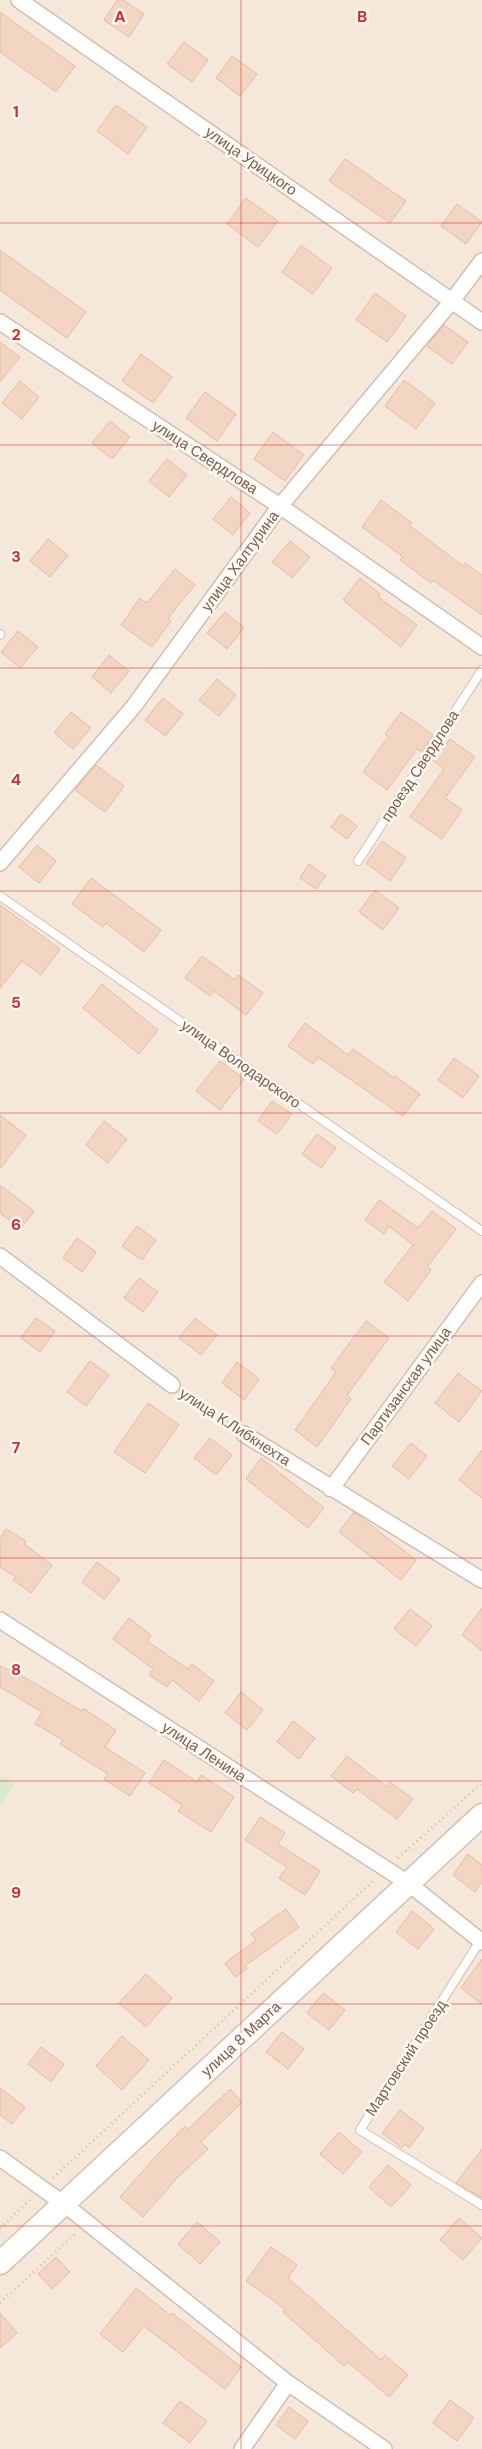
<svg xmlns="http://www.w3.org/2000/svg" width="482" height="2449" font-family="'DM Sans',sans-serif">
	<rect width="100%" height="100%" fill="#fdf6ec"/>
	<path fill="#f5e8da" d="M0 0H482V2449H0Z"/>
	<path fill="#d8ecc9" d="M0 1777 15 1782 0 1807Z"/>
	<path fill="#f3d5c3" stroke="#e6bba3" d="M117 0H123L144 14 129 37 104 20Z
		M0 12 75 66 56 92 0 52Z
		M184 42 208 60 192 82 167 64Z
		M232 56 257 74 240 96 216 78Z
		M116 105 147 127 128 154 97 131Z
		M345 159 406 201 390 223 329 181Z
		M246 198 278 221 258 247 227 224Z
		M457 204 482 222 466 244 441 226Z
		M301 245 332 268 313 294 282 272Z
		M0 250 86 312 67 338 0 290Z
		M375 293 406 316 387 342 356 320Z
		M444 325 468 342 452 364 427 346Z
		M0 342 20 357 0 382Z
		M141 354 172 377 153 403 122 381Z
		M404 380 435 403 416 429 385 406Z
		M20 381 39 397 22 419 2 403Z
		M205 392 236 414 217 441 186 418Z
		M110 421 130 437 112 459 92 443Z
		M273 432 304 455 285 481 254 459Z
		M167 459 187 475 169 497 149 481Z
		M231 497 250 513 233 535 213 519Z
		M381 500 412 523 410 526 463 566 465 563 482 575V615L433 580 431 583 400 560 403 557 362 527Z
		M48 539 68 555 50 577 30 561Z
		M290 541 310 557 292 578 272 562Z
		M175 569 195 585 168 618 171 621 152 647 121 625 140 598 147 603Z
		M360 578 380 594 378 597 417 625 401 647 343 600Z
		M225 612 244 628 227 649 207 633Z
		M18 631 38 647 20 668 1 652Z
		M109 655 129 671 111 693 92 677Z
		M217 679 236 695 219 716 199 700Z
		M163 698 183 714 165 736 145 720Z
		M71 712 91 728 73 749 54 733Z
		M401 712 433 735 422 752 417 749 387 790 363 772 388 737 385 734Z
		M450 739 475 757 445 798 462 810 442 839 410 817 444 769 431 759 442 742 446 744Z
		M96 765 124 786 105 812 75 790Z
		M341 814 357 826 347 839 331 827Z
		M382 841 406 858 390 881 366 863Z
		M37 845 56 861 39 883 19 867Z
		M309 864 326 876 316 889 300 878Z
		M91 878 161 930 144 952 106 923 103 927 72 904Z
		M375 890 399 908 383 930 359 912Z
		M0 905 60 949 41 975 22 961 0 988Z
		M202 956 235 980 238 975 263 993 246 1015 214 991 210 996 185 978Z
		M102 984 158 1030 139 1054 83 1008Z
		M305 1023 348 1055 353 1049 394 1078 395 1076 420 1094 403 1116 318 1057 313 1064 288 1046Z
		M454 1058 479 1076 463 1098 438 1080Z
		M220 1061 244 1079 220 1110 196 1091Z
		M272 1101 292 1114 277 1134 258 1121Z
		M0 1115 26 1135 0 1169Z
		M104 1121 127 1139 108 1163 86 1145Z
		M317 1134 336 1148 321 1168 302 1154Z
		M0 1185 34 1211 21 1229 0 1213Z
		M379 1200 418 1228 432 1211 456 1229 427 1267 431 1270 408 1301 384 1282 413 1245 389 1226 384 1234 365 1220Z
		M137 1226 156 1240 142 1260 122 1246Z
		M77 1238 96 1252 82 1272 63 1258Z
		M139 1278 158 1292 143 1312 124 1298Z
		M36 1318 55 1331 40 1352 21 1338Z
		M195 1318 217 1335 201 1355 179 1338Z
		M366 1321 389 1338 347 1395 351 1399 317 1447 295 1430 336 1372 331 1368Z
		M90 1361 109 1375 86 1406 67 1392Z
		M237 1362 259 1379 244 1400 222 1383Z
		M458 1373 482 1391 459 1422 435 1403Z
		M148 1403 179 1425 145 1473 114 1452Z
		M210 1438 232 1455 216 1475 194 1458Z
		M411 1443 427 1456 409 1479 392 1466Z
		M482 1450V1498L459 1480Z
		M261 1458 324 1508 308 1528 246 1479Z
		M354 1512 416 1560 401 1580 339 1532Z
		M6 1529 26 1541 24 1544 52 1565 31 1593 13 1580 16 1577 0 1567V1539Z
		M97 1562 120 1579 104 1599 82 1582Z
		M482 1608V1651L462 1635Z
		M410 1609 432 1626 416 1646 394 1629Z
		M129 1618 151 1635 147 1641 188 1669 192 1664 214 1681 199 1701 172 1680 167 1687 149 1675 153 1669 113 1639Z
		M0 1666 22 1676 82 1711 83 1708 116 1730 105 1747 145 1773 130 1796 104 1779 108 1774 60 1744 63 1740 35 1724 42 1712 0 1687Z
		M241 1692 263 1710 247 1730 225 1713Z
		M293 1721 315 1738 299 1759 277 1742Z
		M347 1756 387 1787 390 1782 413 1799 397 1819 357 1789 353 1793 331 1776Z
		M164 1760 197 1782 201 1775 234 1797 211 1832 178 1811 182 1805 149 1783Z
		M260 1817 285 1833 278 1844 320 1871 305 1895 279 1878 287 1867 245 1840Z
		M468 1854 482 1865V1882L475 1892 453 1875Z
		M286 1909 299 1927 245 1966 247 1969 235 1977 225 1963 256 1940 251 1934Z
		M412 1911 434 1929 418 1949 396 1932Z
		M482 1959V2004L461 1988Z
		M146 1974 172 1998 146 2027 119 2003Z
		M323 1993 345 2010 329 2030 307 2013Z
		M282 2032 304 2049 288 2069 266 2052Z
		M122 2036 149 2060 122 2090 96 2066Z
		M41 2047 64 2064 51 2082 28 2064Z
		M0 2088 25 2107 12 2124 0 2115Z
		M230 2089 242 2102 201 2142 208 2149 177 2178 143 2217 120 2197 155 2157 185 2126 188 2129Z
		M400 2110 424 2128 409 2148 405 2144 402 2148 382 2133Z
		M339 2132 362 2152 343 2174 320 2154Z
		M482 2149V2198L456 2183Z
		M388 2165 411 2185 391 2207 369 2187Z
		M459 2218 482 2238 463 2260 440 2240Z
		M197 2222 220 2242 200 2264 178 2244Z
		M271 2247 297 2265 288 2278 381 2360 385 2355 408 2375 389 2397 348 2362 344 2366 283 2312 285 2309 246 2281Z
		M56 2257 70 2272 52 2289 38 2274Z
		M136 2288 170 2315 172 2313 241 2367 225 2389 144 2326 123 2352 100 2334Z
		M0 2313 17 2333 0 2348Z
		M450 2400 474 2418 457 2441 433 2423Z
		M180 2401 207 2421 190 2443 163 2423Z
		M289 2407 308 2421 295 2439 276 2425Z"/>
	<g fill="none" stroke-linecap="round" stroke-linejoin="round">
		<g stroke="#d1beb0" stroke-width="10">
			<path id="lane" d="M0 634V635
				M358 861 482 670
				M0 896 482 1231
				M480 1941 360 2130 482 2205"/>
		</g>
		<g stroke="#d1beb0" stroke-width="18">
			<path id="street" d="M19 0 482 322
				M0 322 280 506 482 647
				M0 863 134 706 280 506 452 301 482 261
				M0 1256 172 1385
				M244 1434 482 1580
				M331 1489 482 1283
				M0 1620 408 1883 482 1942
				M0 2158 64 2204 288 2383 384 2449
				M242 2449 288 2383"/>
		</g>
		<g stroke="#d6c0b0" stroke-width="25">
			<path id="secondary" d="M0 2263 482 1815"/>
		</g>
		<path stroke="#d9b8a5" stroke-width="3" stroke-dasharray="1 4" stroke-linecap="butt" d="M185 1394 231 1425
			M398 1858 482 1783
			M53 2178 375 1879
			M0 2228 31 2199
			M0 2303 75 2234"/>
		<use href="#lane" stroke="#fff" stroke-width="8"/>
		<use href="#street" stroke="#fff" stroke-width="15"/>
		<use href="#secondary" stroke="#fff" stroke-width="22"/>
	</g>
	<path fill="none" stroke="#d62828" stroke-width="1" stroke-opacity="0.55" d="M241 0V2449M0 223H482M0 445H482M0 668H482M0 891H482M0 1113H482M0 1336H482M0 1558H482M0 1781H482M0 2004H482M0 2226H482"/>
	<g text-anchor="middle" stroke-width="5" stroke-linejoin="round" paint-order="stroke">
		<g font-size="15" fill="#7a5c4d" stroke="#fffaf3">
			<text transform="translate(251 161) rotate(35)" y="5">улица Урицкого</text>
			<text transform="translate(205 457) rotate(33)" y="5">улица Свердлова</text>
			<text transform="translate(240 561) rotate(-54)" y="5">улица Халтурина</text>
			<text transform="translate(420 766) rotate(-57)" y="5">проезд Свердлова</text>
			<text transform="translate(241 1064) rotate(35)" y="5">улица Володарского</text>
			<text transform="translate(406 1386) rotate(-54)" y="5">Партизанская улица</text>
			<text transform="translate(235 1427) rotate(33)" y="5">улица К.Либкнехта</text>
			<text transform="translate(204 1752) rotate(33)" y="5">улица Ленина</text>
			<text transform="translate(241 2039) rotate(-43)" y="5">улица 8 Марта</text>
			<text transform="translate(406 2058) rotate(-57)" y="5">Мартовский проезд</text>
		</g>
	</g>
	<g font-size="16" text-anchor="middle" font-weight="bold" fill="#d62828" stroke="#fffaf3" stroke-width="5" stroke-linejoin="round" paint-order="stroke">
		<text x="120" y="22">A</text>
		<text x="362" y="22">B</text>
		<text x="16" y="117">1</text>
		<text x="16" y="340">2</text>
		<text x="16" y="562">3</text>
		<text x="16" y="785">4</text>
		<text x="16" y="1008">5</text>
		<text x="16" y="1230">6</text>
		<text x="16" y="1453">7</text>
		<text x="16" y="1675">8</text>
		<text x="16" y="1898">9</text>
	</g>
</svg>
